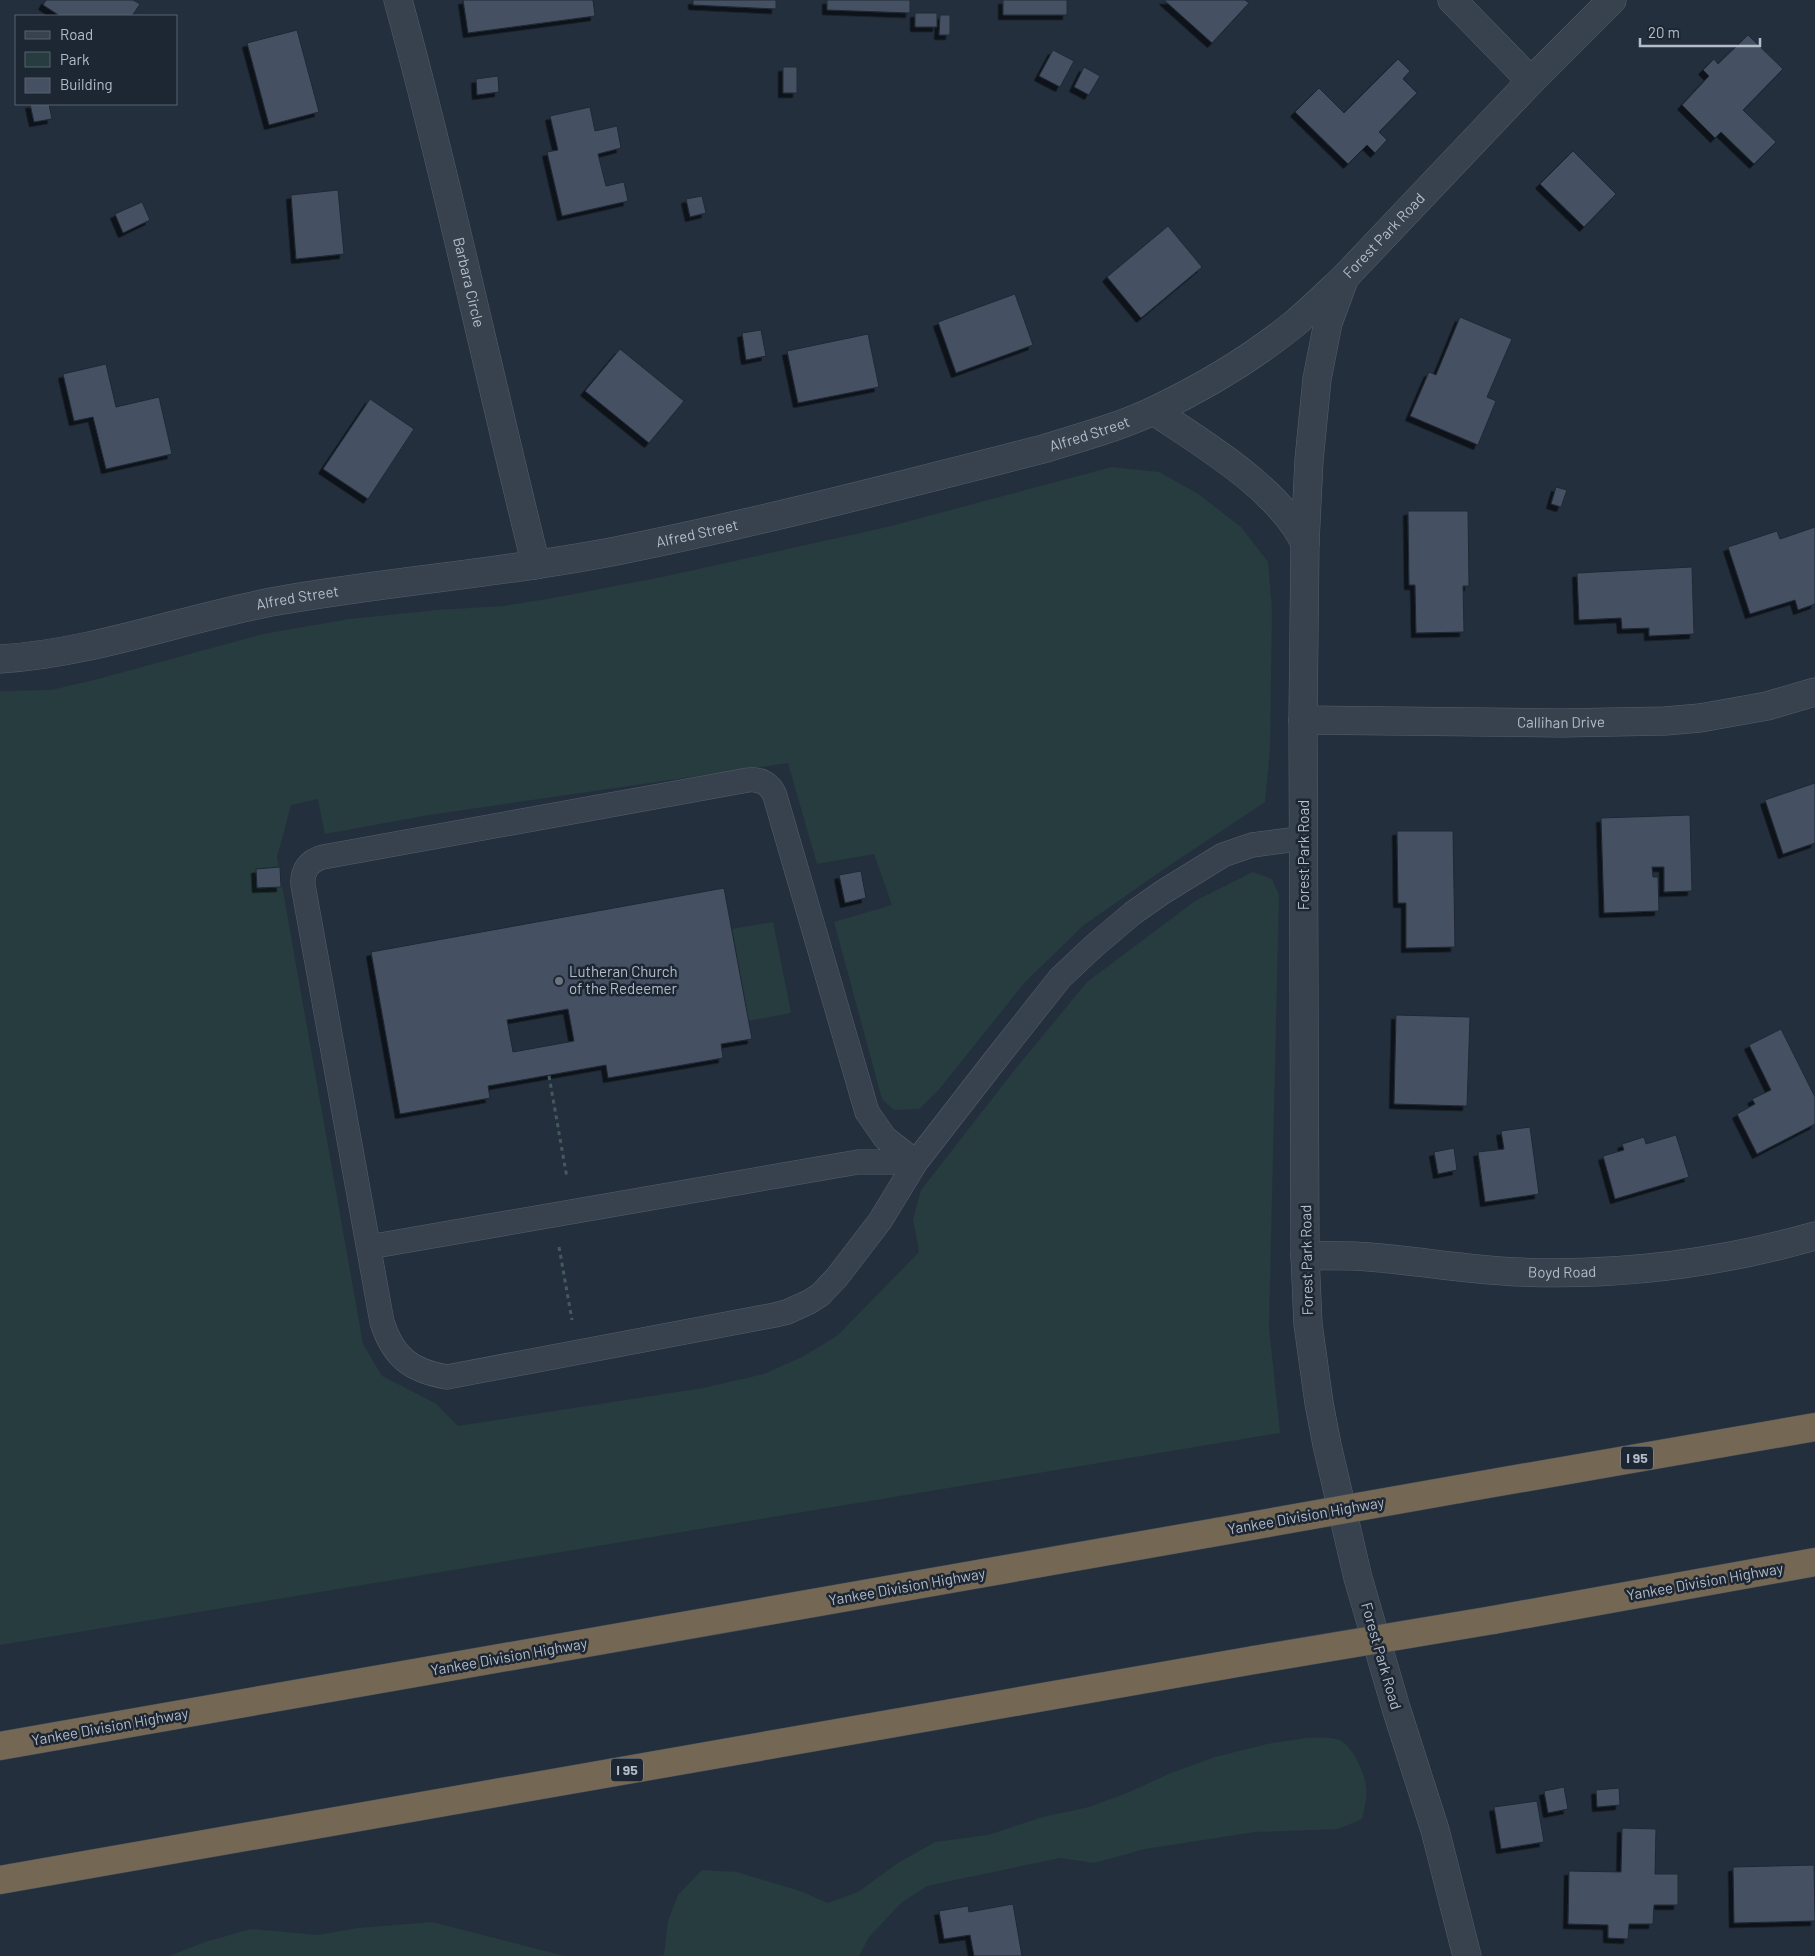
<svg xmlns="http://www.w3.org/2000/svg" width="1815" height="1956" font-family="Barlow,sans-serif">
	<defs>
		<filter id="shadow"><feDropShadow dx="-4.5" dy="4.5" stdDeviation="0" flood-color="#0009"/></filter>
	</defs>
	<rect width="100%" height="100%" fill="#242f3e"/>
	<path fill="#263c3f" d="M1112 467 1159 472 1197 493 1241 527 1268 562 1272 610 1270 748 1265 802 1164 869 1084 925 1025 982 937 1092 919 1109 894 1110 882 1099 834 922 892 905 874 854 817 864 788 763 429 815 325 834 318 799 291 805 277 857 363 1344 382 1376 435 1403 458 1426 703 1388 764 1374 802 1357 837 1336 919 1252 913 1219 921 1190 1013 1072 1087 982 1195 901 1253 872 1272 879 1279 895 1269 1327 1280 1433 0 1645V691L51 690 94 680 263 634 349 619 437 610 503 606 553 598 667 576 887 527Z
		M773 922 791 1013 748 1021 732 929Z
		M1306 1738C1317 1738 1331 1736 1341 1741 1349 1746 1354 1754 1358 1762 1369 1786 1368 1793 1362 1819L1338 1829 1255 1832 1145 1849 1094 1863 1060 1858 927 1886 901 1903 869 1937 859 1956H655L664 1955 668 1921 678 1895 702 1870 737 1872 800 1891 828 1903 858 1892 898 1863 935 1842 988 1835 1043 1817 1089 1807 1127 1793 1171 1773 1215 1757 1267 1744Z
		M432 1922 565 1956H169L205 1942 251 1929 318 1935 358 1928Z"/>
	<path fill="#455162" stroke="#1f2835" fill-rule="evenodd" filter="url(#shadow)" d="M46 0H133L140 4 132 16H60L43 5Z
		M463 0H593L595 16 468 33Z
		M693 0H776V9L693 5Z
		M827 0H910V13L827 10Z
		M1003 0H1067V15H1003Z
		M1164 0H1245L1249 3 1212 43Z
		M915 13H937V27H915Z
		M940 15H950V35H939Z
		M297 30 319 112 269 125 247 43Z
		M1748 35 1783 69 1743 110 1776 142 1754 164 1721 132 1715 138 1682 105 1709 76 1703 70 1714 59 1718 64Z
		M1053 50 1074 61 1060 87 1039 76Z
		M1398 59 1410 71 1403 79 1417 93 1379 132 1387 140 1375 153 1367 145 1348 164 1295 112 1319 88 1344 113Z
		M783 67H797V93H783Z
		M1084 67 1100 76 1089 95 1074 87Z
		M498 76 499 92 477 95 476 79Z
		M30 104H49L52 119 34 122Z
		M590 107 595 131 617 126 621 148 598 154 606 186 624 182 628 201 562 216 547 152 558 150 550 116Z
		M1573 151 1616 194 1584 227 1540 184Z
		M338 190 344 254 296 259 291 195Z
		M702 196 706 213 690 217 686 199Z
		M142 202 150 220 123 233 115 214Z
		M1168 226 1202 267 1141 318 1107 277Z
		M1015 294 1033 345 956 373 938 322Z
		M1460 317 1512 339 1487 397 1496 401 1478 445 1410 416 1429 372 1436 375Z
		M761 330 766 356 746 360 742 333Z
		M868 334 879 387 798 403 787 351Z
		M620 349 684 401 649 443 585 391Z
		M106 364 116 407 159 397 172 454 106 469 93 417 74 421 63 374Z
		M370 399 414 429 368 499 323 469Z
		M1556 487 1567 490 1561 507 1551 504Z
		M1408 511H1468L1469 586H1463L1464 632 1416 633 1415 585H1409Z
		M1815 527V604L1798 610 1795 600 1750 614 1728 547 1777 531 1780 539Z
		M1692 567 1694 634 1649 636V628L1622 629 1621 618 1579 620 1577 573Z
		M1815 783V843L1783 854 1765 800Z
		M1690 815 1692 891 1664 892V867H1652L1653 877H1658L1659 911 1604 913 1601 818Z
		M1397 831H1453L1455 947 1406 948V903H1398Z
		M280 867 281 887 257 888 256 869Z
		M861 871 866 898 845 903 839 875Z
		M724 888 752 1039 721 1044 723 1058 608 1078 606 1065 488 1086 490 1098 400 1114 371 952ZM568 1009 574 1041 513 1052 507 1020Z
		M1396 1015 1470 1017 1467 1106 1394 1104Z
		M1781 1029 1815 1097V1124L1757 1154 1737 1114 1755 1104 1752 1099 1771 1090 1749 1045Z
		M1530 1127 1539 1194 1485 1202 1478 1152 1504 1149 1501 1131Z
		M1676 1135 1689 1177 1615 1199 1603 1156 1624 1150 1622 1144 1644 1137 1646 1144Z
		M1454 1148 1457 1170 1438 1174 1434 1152Z
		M1564 1787 1568 1809 1548 1813 1544 1791Z
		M1619 1788 1620 1805 1597 1807 1596 1790Z
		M1537 1801 1544 1842 1501 1849 1494 1807Z
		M1622 1828 1656 1829 1655 1874H1678V1905H1654L1653 1924H1629L1628 1939 1608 1938V1925L1568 1924 1569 1871 1621 1872Z
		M1814 1865 1815 1921 1734 1923 1733 1867Z
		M1013 1904 1022 1956H974L970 1935 944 1939 939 1911 968 1906 969 1912Z"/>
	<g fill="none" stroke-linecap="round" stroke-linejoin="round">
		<g stroke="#565f6c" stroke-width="25">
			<path id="service" d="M916 1162 885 1138 867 1112 775 796C771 785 761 778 748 780L323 857C309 861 302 870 303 885L382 1322C393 1357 411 1371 447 1377L775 1315 787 1312 809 1302 820 1295 837 1277 880 1221 916 1162 992 1064 1060 978 1094 946 1133 913 1163 892 1223 855 1252 845 1305 838
				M369 1247 858 1162H916"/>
		</g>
		<g stroke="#565f6c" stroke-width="29">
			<g id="minor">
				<path id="s1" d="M398 0C449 187 489 377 536 565"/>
				<path d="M1452 0 1531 81"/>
				<path d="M1154 411C1203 444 1278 488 1305 543"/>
				<path id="s2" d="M0 659C95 653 184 618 277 601 390 581 504 573 616 551 760 522 902 485 1043 449 1081 437 1120 427 1155 410 1204 387 1252 358 1294 324 1312 309 1328 293 1345 277"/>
				<path id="s3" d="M1303 720 1561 723 1665 721 1700 718 1767 706 1815 692"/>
				<path id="s4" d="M1305 1256C1327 1256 1348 1255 1369 1257 1420 1261 1469 1270 1520 1272 1618 1276 1720 1263 1815 1236"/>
			</g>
		</g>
		<g stroke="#565f6c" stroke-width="29">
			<g id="tertiary">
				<path id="s5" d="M1467 1956 1435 1830 1396 1708 1358 1578 1327 1445 1319 1403 1308 1324 1305 1256 1303 720 1305 543 1309 460 1317 379 1328 323 1345 277 1531 81 1612 0"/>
			</g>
		</g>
		<g stroke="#434c59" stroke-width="29">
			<path id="motorway" d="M1459 1489 1815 1427
				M1493 1620 1815 1562
				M0 1746 1217 1532
				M0 1880 1254 1660"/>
		</g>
		<path stroke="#44595c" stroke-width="3" stroke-dasharray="4 4" stroke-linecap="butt" d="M549 1076 567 1178
			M559 1247 572 1320"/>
		<use href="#service" stroke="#38414e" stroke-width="24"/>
		<use href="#minor" stroke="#38414e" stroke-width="28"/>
		<use href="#tertiary" stroke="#38414e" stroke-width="28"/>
		<use href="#motorway" stroke="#746855" stroke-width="28"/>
		<g stroke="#434c59" stroke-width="29" stroke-linecap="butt">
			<path id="motorway-bridge" d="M1217 1532 1459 1489
				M1254 1660 1493 1620"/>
		</g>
		<use href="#motorway-bridge" stroke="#746855" stroke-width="28"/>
	</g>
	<circle fill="#6b7280" stroke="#1d2633" stroke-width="2" cx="559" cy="981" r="5"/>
	<g text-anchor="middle" stroke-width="5" stroke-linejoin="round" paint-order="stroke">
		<g fill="#1d2633" stroke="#878f9c" stroke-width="1">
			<rect x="1621" y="1446.5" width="32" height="23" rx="4"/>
			<rect x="611" y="1758.5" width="32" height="23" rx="4"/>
		</g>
		<g font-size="14" font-weight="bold" fill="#b4bcc9">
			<text x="1637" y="1463">I 95</text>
			<text x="627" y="1775">I 95</text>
		</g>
		<g font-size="15" fill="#b4bcc9" stroke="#1d2633">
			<text dy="5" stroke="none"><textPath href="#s5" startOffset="1761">Forest Park Road</textPath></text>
			<text dy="5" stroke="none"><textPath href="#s1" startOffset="291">Barbara Circle</textPath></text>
			<text dy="5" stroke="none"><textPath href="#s2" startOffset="1114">Alfred Street</textPath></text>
			<text dy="5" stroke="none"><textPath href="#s2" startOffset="709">Alfred Street</textPath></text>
			<text dy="5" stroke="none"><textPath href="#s2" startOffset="304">Alfred Street</textPath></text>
			<text dy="5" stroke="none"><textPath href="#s3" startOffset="258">Callihan Drive</textPath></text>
			<text transform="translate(1304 855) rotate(-90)" y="5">Forest Park Road</text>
			<text transform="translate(1307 1260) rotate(-91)" y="5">Forest Park Road</text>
			<text dy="5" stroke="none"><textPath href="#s4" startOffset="258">Boyd Road</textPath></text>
			<text transform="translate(1306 1516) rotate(-10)" y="5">Yankee Division Highway</text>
			<text transform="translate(1705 1582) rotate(-10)" y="5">Yankee Division Highway</text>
			<text transform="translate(907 1587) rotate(-10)" y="5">Yankee Division Highway</text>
			<text transform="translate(1381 1656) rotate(74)" y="5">Forest Park Road</text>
			<text transform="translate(509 1657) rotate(-10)" y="5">Yankee Division Highway</text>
			<text transform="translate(110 1727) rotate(-10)" y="5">Yankee Division Highway</text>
		</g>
		<g font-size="15" fill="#b4bcc9" stroke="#1d2633" text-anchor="start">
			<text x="569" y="977">Lutheran Church<tspan x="569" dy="17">of the Redeemer</tspan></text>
		</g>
	</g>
	<rect x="15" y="15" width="162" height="90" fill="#1d2633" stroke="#59626f"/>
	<rect x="25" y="31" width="25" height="8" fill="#38414e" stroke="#59626f"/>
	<text x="60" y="40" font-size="15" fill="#b4bcc9">Road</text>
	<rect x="25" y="52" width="25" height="15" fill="#263c3f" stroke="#59626f"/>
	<text x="60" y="65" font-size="15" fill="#b4bcc9">Park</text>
	<rect x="25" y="78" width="25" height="15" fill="#455162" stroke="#59626f"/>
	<text x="60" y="90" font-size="15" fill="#b4bcc9">Building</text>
	<path d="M1640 38v8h120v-8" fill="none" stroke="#b4bcc9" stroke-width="2.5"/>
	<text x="1648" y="38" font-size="15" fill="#b4bcc9" stroke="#1d2633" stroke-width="4" paint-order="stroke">20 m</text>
</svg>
